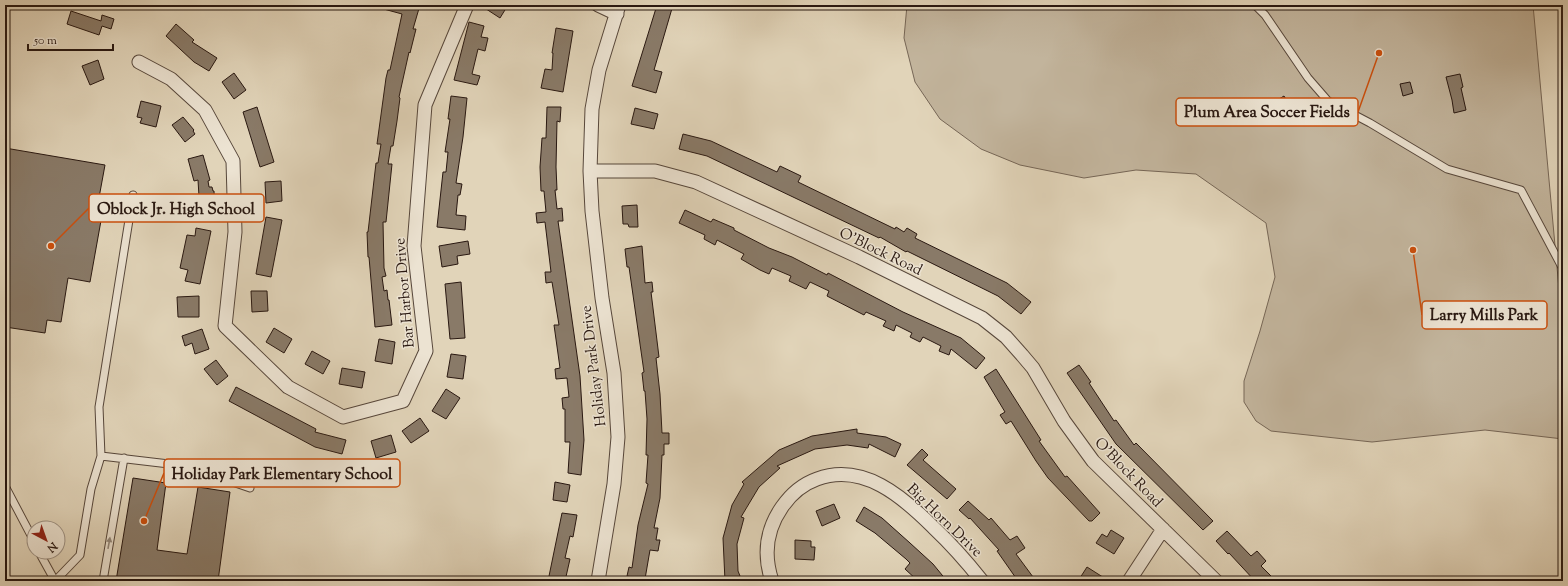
<svg xmlns="http://www.w3.org/2000/svg" width="1568" height="586" font-family="'Sorts Mill Goudy',serif">
	<rect width="100%" height="100%" fill="#e1d4b9"/>
	<filter id="stains"><feTurbulence type="fractalNoise" baseFrequency=".005" numOctaves="4"/><feColorMatrix values="0 0 0 0 .2 0 0 0 0 .09 0 0 0 0 .02 0 0 0 .5 -.17"/></filter>
	<radialGradient id="worn" r=".72"><stop offset=".6" stop-color="#630" stop-opacity="0"/><stop offset="1" stop-color="#630" stop-opacity=".3"/></radialGradient>
	<path fill="#c2b49c" stroke="#766656" d="M907 5H1533L1559 289H1563V439L1485 430 1372 442 1271 431 1256 421 1244 402V381L1260 331 1275 277 1266 223 1196 174 1136 170 1084 178 1020 165 981 149 940 119 915 82 904 38Z"/>
	<path fill="#897a68" stroke="#291811" d="M381 5H420L413 29H416L410 53 409 52 399 97 400 98 397 121 393 146H391L388 164H392L386 222H383L384 268 386 276 382 277 384 291 387 290 388 300H389L392 325 375 327 369 257H368L367 232H368L376 163H378L381 144H377L386 78 388 70H390L402 14 380 8Z
		M480 5H508L500 18Z
		M657 5H673L654 70 662 72 656 93 632 86Z
		M71 11 101 21 102 15 114 19 111 29 102 26 99 35 67 24Z
		M469 22 484 26 481 37 488 38 485 51 478 49 472 74 480 76 477 85 454 80Z
		M176 24 194 40 192 42 217 58 209 71 194 62 166 36Z
		M556 28 573 31 563 92 541 88 545 69 552 70 553 53H552Z
		M98 60 104 79 90 85 82 66Z
		M234 73 246 90 234 99 222 82Z
		M1460 74 1463 87 1461 88 1466 110 1454 113 1452 100 1446 77Z
		M1410 82 1413 93 1403 96 1400 84Z
		M451 96 467 98 463 137 456 183 462 184 460 195H458L456 215 466 216 465 230 437 227 443 172H446L448 152H445L450 119H448Z
		M1284 96 1293 111 1278 120 1269 105Z
		M141 101 161 106 156 127 140 123 142 118 137 117Z
		M257 107 274 162 260 167 243 112Z
		M547 107H561L560 122 557 121 556 167 557 190H555L557 209 562 208 563 221H558L580 376 584 440 581 475 568 473 570 442H565V409H563L562 398 569 397 567 378 556 379 555 369 560 368 554 325H559L552 282 546 283 545 272H551L545 222 537 223 536 213 546 212 544 191H541L540 167 542 138H546Z
		M635 108 658 114 654 129 631 124Z
		M183 117 194 130 193 131 195 134 185 142 172 125Z
		M683 134 711 141 777 172 780 166 801 176 798 182 895 229 896 227 904 232 907 228 917 234 915 238 1007 283 1031 302 1021 314 998 296 907 251 906 252 880 237 879 238 707 156 679 149Z
		M5 148 105 165 96 214 102 215 90 282 68 278 61 322 47 320 45 333 5 327Z
		M203 155 210 180 208 181 209 187H212L213 191H214L215 212 200 213 198 180 194 181 188 159Z
		M281 181 282 201 266 203 265 182Z
		M637 205 638 227H629L628 224H623L622 206Z
		M685 210 711 222 713 219 734 228V230L769 248 792 257 827 275 828 273 903 312 961 338 985 358 976 369 951 349 949 355 939 351 941 346 923 337 920 342 910 337 912 333 896 325 894 331 883 326 886 321 866 312 864 315 827 296 829 291 810 282 806 289 789 281 791 276 772 268 769 274 760 270 741 259 744 254 717 240 715 245 704 239 705 235 679 223Z
		M266 217 282 220 271 277 256 274Z
		M196 228 211 231 200 284 185 281 188 270 180 268 187 235 195 236Z
		M468 241 470 254 457 256 458 264 442 267 439 246Z
		M642 246 645 283 652 282 653 292H651L659 357 656 358 660 394 662 433H669V444H664V455H662L660 498 654 528H658L656 540H660L658 551 650 550 645 579 627 576 629 567 632 568 638 525 648 484 646 483 648 455H646L647 419 645 391H644L642 373 644 372 629 267H627L625 249Z
		M461 282 465 338 450 339 445 284Z
		M251 291H267L268 311 252 312Z
		M199 296V317H178L177 297Z
		M274 328 292 339 284 353 266 342Z
		M202 329 209 349 195 354 192 343 185 346 182 336Z
		M379 339 395 342 392 364 375 361Z
		M312 351 330 361 323 374 305 364Z
		M451 354 466 356 463 379 447 377Z
		M216 360 228 376 217 385 204 369Z
		M1079 365 1091 382 1089 383 1114 421 1116 420 1134 445 1136 443 1213 521 1203 530 1116 444 1067 373Z
		M342 368 365 372 362 388 339 384Z
		M996 369 1041 440 1039 441 1065 477 1067 476 1100 513 1092 521H1089L1048 478 1036 461 1011 421 1006 424 1000 415 1005 412 984 377Z
		M236 387 316 429 315 432 346 440 342 454 315 447 229 401Z
		M446 389 460 398 446 419 432 411Z
		M420 418 429 431 411 443 402 431Z
		M857 429V433L886 437 901 444 895 457 869 444 868 448 847 445 815 449 777 466 780 468 759 487 741 517 744 518 737 544 738 571 742 581H725L723 538 732 505 744 484 742 482 779 450 812 436Z
		M391 435 396 452 376 458 371 441Z
		M922 449 928 455 923 460 956 489 947 499 907 465Z
		M133 478 166 483 157 550 187 554 198 487 230 492 218 581H116Z
		M555 482 570 485 567 502 553 500Z
		M968 501 989 520 991 518 1010 540 1017 536 1025 548 1016 554 1036 581H1018L997 551 999 550 970 518 969 519 959 510Z
		M834 504 840 518 822 526 816 511Z
		M864 507 882 518 910 543 933 564 947 581H918L905 569 910 563 906 559 875 533 856 521Z
		M562 513 577 515 573 537 570 536 565 558 570 559 565 581H548Z
		M1111 530 1124 538 1114 554 1096 543 1102 534 1107 537Z
		M1227 531 1251 556 1257 551 1266 561 1261 566 1276 581H1255L1229 553 1228 554 1216 541Z
		M795 540 811 541V547H815L814 560 795 559Z
		M1087 567 1109 581H1078Z"/>
	<g fill="none" stroke-linecap="round" stroke-linejoin="round">
		<g stroke="#57473b" stroke-width="9">
			<path id="lane" d="M1255 5 1265 15 1308 78 1328 101 1370 123 1447 169 1521 190 1563 269
				M133 195 99 407 101 456 186 466 250 488
				M5 486 34 541
				M39 552 55 581
				M55 581 80 555 91 489 101 456
				M103 581 124 458"/>
		</g>
		<g stroke="#57473b" stroke-width="15">
			<path id="street" d="M598 5 617 14
				M619 5 599 70 592 109 590 171H655L696 182 859 257 982 318 1006 337 1022 355 1033 368 1064 421 1093 461 1216 581
				M139 62 171 79 205 110 233 161 235 232 225 326 288 387 343 417 403 401 426 351 414 246 425 105 467 5
				M590 171 592 211 602 298 614 373 618 437 614 484 598 581
				M772 581C763 554 766 530 782 507 791 494 803 484 817 479 863 462 903 497 933 527 951 544 967 562 982 581
				M1129 581 1163 529"/>
		</g>
		<use href="#lane" stroke="#ece3d2" stroke-width="7"/>
		<use href="#street" stroke="#ece3d2" stroke-width="13"/>
	</g>
	<defs><path id="oneway-solid" d="M-6-.8H1V-3.2L6.5 0L1 3.2V.8H-6Z"/></defs>
	<use fill="#94887b" href="#oneway-solid" transform="translate(109 543) rotate(-80)"/>
	<g text-anchor="middle" stroke-width="3" stroke-linejoin="round" paint-order="stroke">
		<g font-size="15" fill="#291811" stroke="#ece3d2">
			<text transform="translate(881 251) rotate(26)" y="5">O'Block Road</text>
			<text transform="translate(404 293) rotate(-95)" y="5">Bar Harbor Drive</text>
			<text transform="translate(593 366) rotate(-97)" y="5">Holiday Park Drive</text>
			<text transform="translate(1129 472) rotate(46)" y="5">O'Block Road</text>
			<text transform="translate(945 520) rotate(44)" y="5">Big Horn Drive</text>
		</g>
	</g>
	<path fill="none" stroke="#cb4f0d" stroke-width="1.5" d="M1379 53L1358 112M51 246L89 208M1413 250L1422 315M144 521L164 473"/>
	<g fill="#cb4f0d" stroke="#ece3d2" stroke-width="1.5">
		<circle cx="1379" cy="53" r="4"/>
		<circle cx="51" cy="246" r="4"/>
		<circle cx="1413" cy="250" r="4"/>
		<circle cx="144" cy="521" r="4"/>
	</g>
	<g fill="#ece3d2" stroke="#cb4f0d" stroke-width="1.5">
		<rect x="1176" y="98" width="182" height="28" rx="4"/>
		<rect x="89" y="194" width="175" height="28" rx="4"/>
		<rect x="1422" y="301" width="125" height="28" rx="4"/>
		<rect x="164" y="459" width="236" height="28" rx="4"/>
	</g>
	<g font-size="16" text-anchor="middle" font-weight="bold" fill="#291811">
		<text x="1267" y="117">Plum Area Soccer Fields</text>
		<text x="176" y="214">Oblock Jr. High School</text>
		<text x="1484" y="320">Larry Mills Park</text>
		<text x="282" y="479">Holiday Park Elementary School</text>
	</g>
	<rect width="1568" height="586" fill="none" stroke="#e1d4b9" stroke-width="20"/>
	<rect x="6" y="6" width="1556" height="574" fill="none" stroke="#291811" stroke-width="2"/>
	<rect x="10" y="10" width="1548" height="566" fill="none" stroke="#291811"/>
	<g transform="translate(46 540) rotate(139)"><circle r="19" fill="#ece3d2" stroke="#9e9285"/>
	<path d="M0-3L7 15L0 10L-7 15Z" fill="#8f2418"/>
	<text y="-6" font-size="11" font-weight="bold" text-anchor="middle" fill="#291811">N</text>
	</g>
	<path d="M28 44v6h85v-6" fill="none" stroke="#291811" stroke-width="2"/>
	<text x="34" y="44" font-size="12" fill="#291811" stroke="#ece3d2" stroke-width="3" paint-order="stroke">50 m</text>
	<rect width="100%" height="100%" filter="url(#stains)"/>
	<rect width="100%" height="100%" fill="url(#worn)"/>
</svg>
